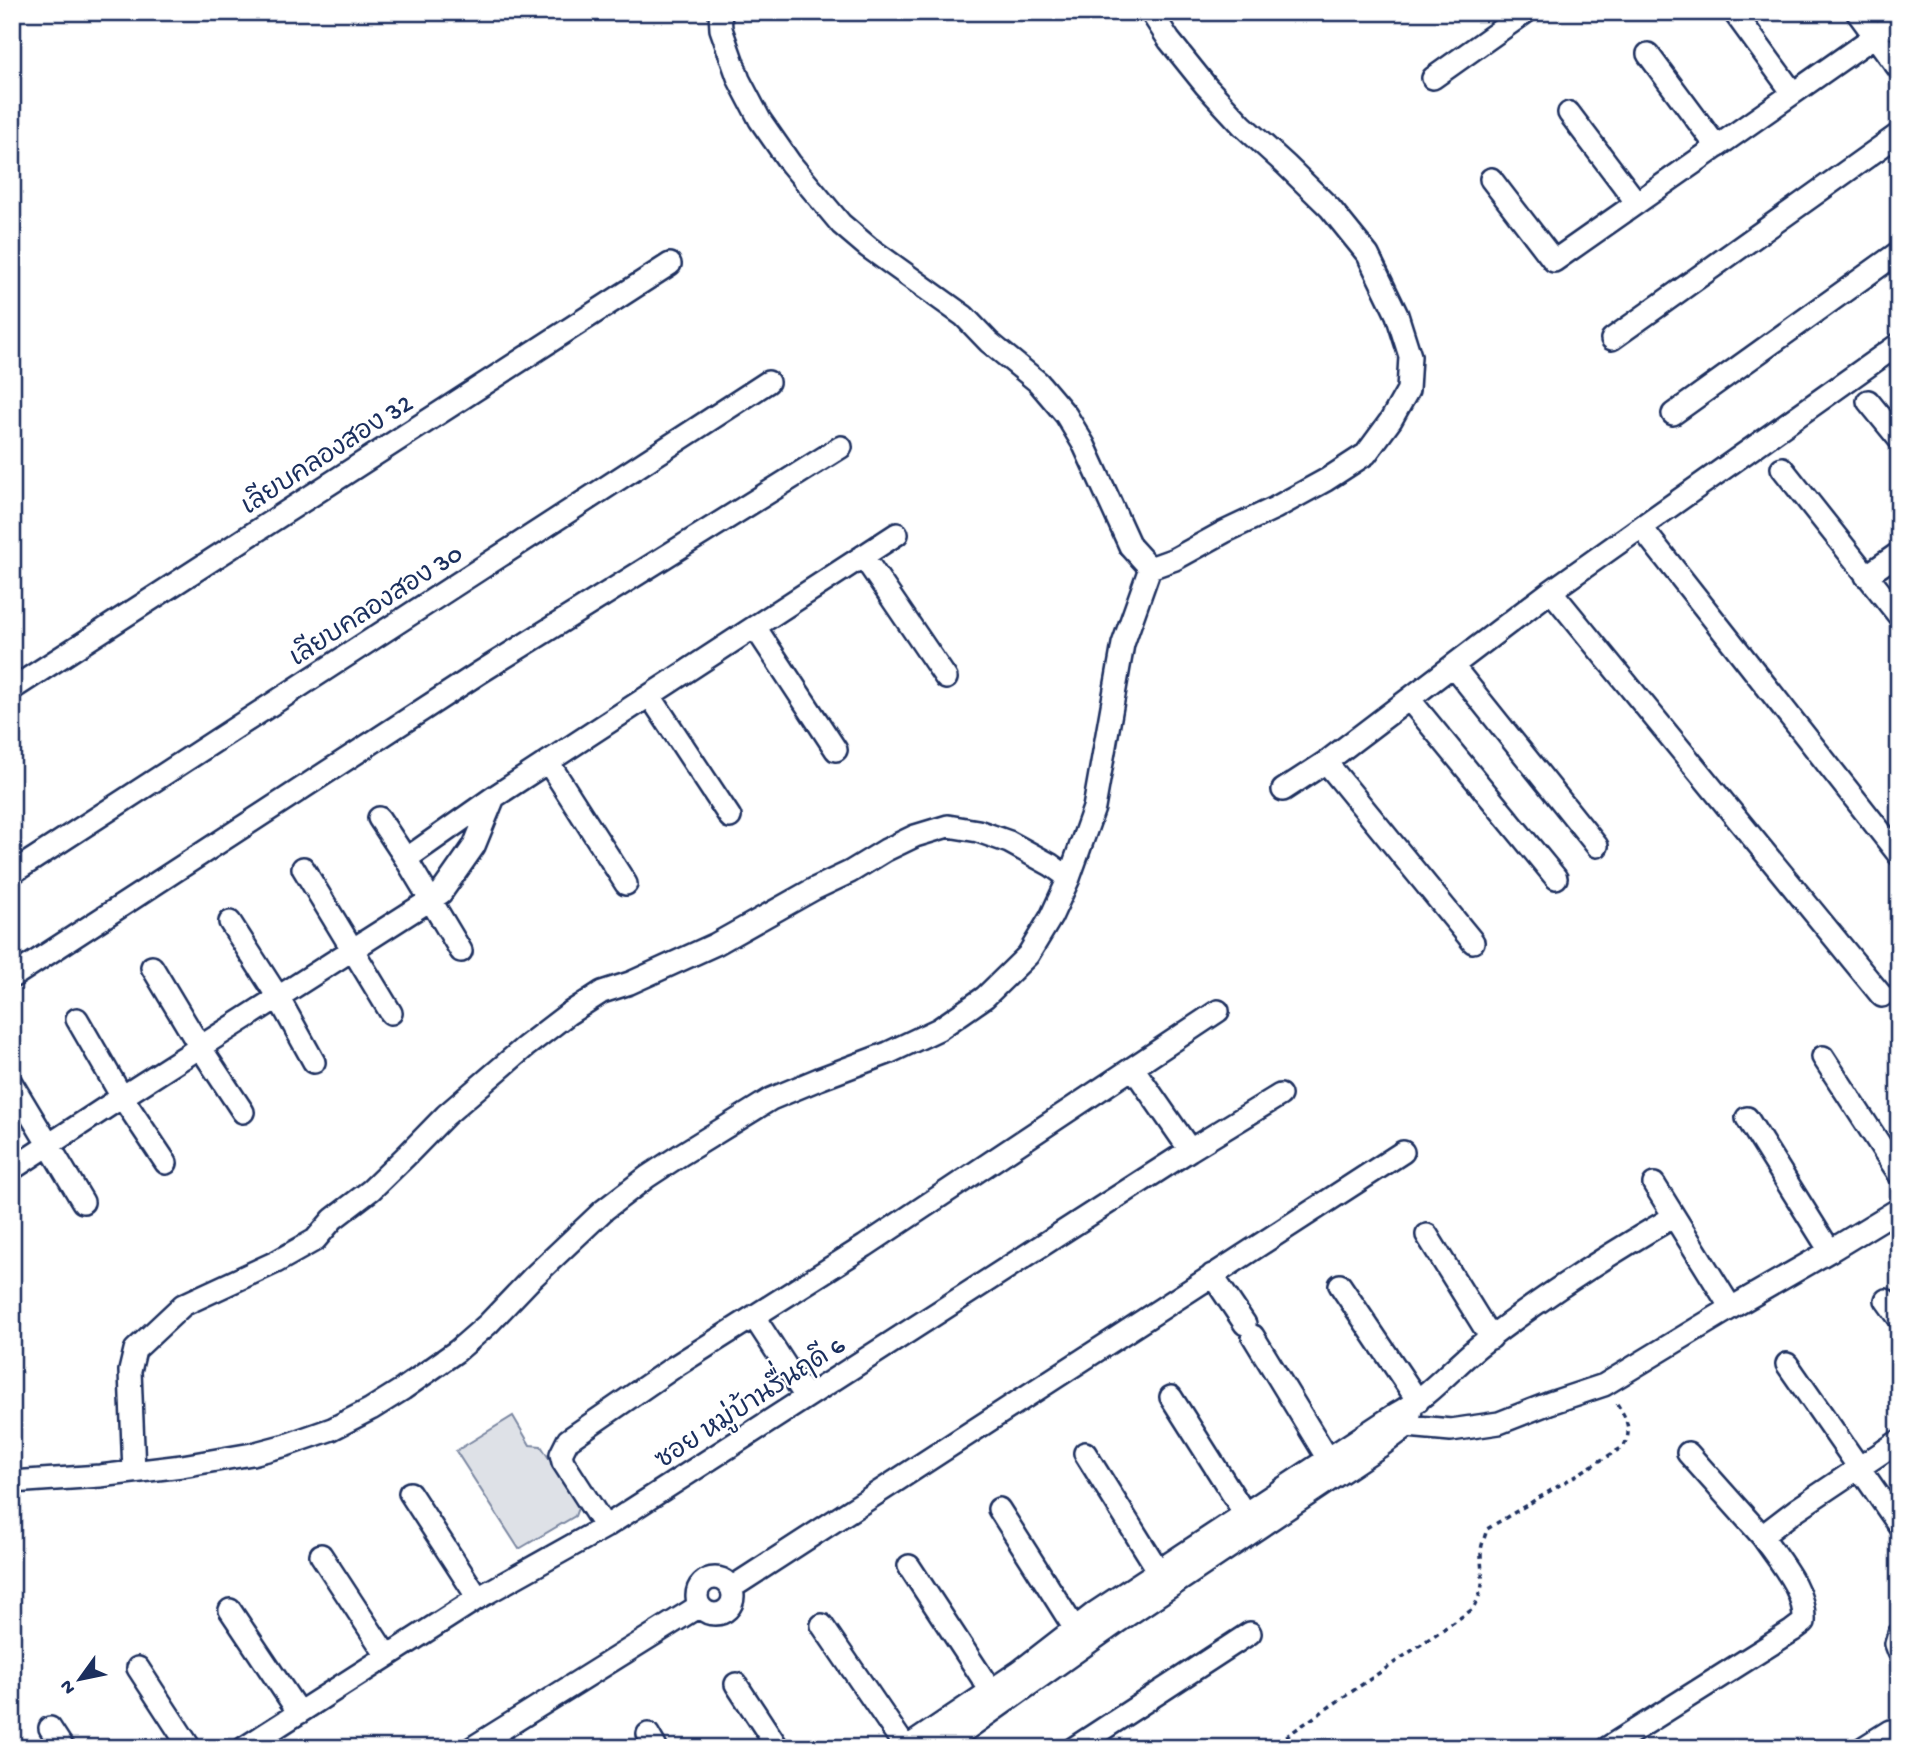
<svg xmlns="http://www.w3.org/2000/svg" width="1911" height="1760" font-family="'Gochi Hand','Playpen Sans Thai',sans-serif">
	<rect width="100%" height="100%" fill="#fff"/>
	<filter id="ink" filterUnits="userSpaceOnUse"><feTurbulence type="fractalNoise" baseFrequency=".0143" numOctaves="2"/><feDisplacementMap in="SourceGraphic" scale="14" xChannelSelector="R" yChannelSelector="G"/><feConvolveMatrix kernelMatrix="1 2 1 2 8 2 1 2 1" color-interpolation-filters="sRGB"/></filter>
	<g filter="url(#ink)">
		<path fill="#dee1e7" stroke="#7c88a2" stroke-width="2" d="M513 1416 530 1445 541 1446 579 1505 575 1516 519 1549 456 1451Z"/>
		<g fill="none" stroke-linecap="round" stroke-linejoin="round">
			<g stroke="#1b2f5e" stroke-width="26">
				<path id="minor" d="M720 12 721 29 739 80 760 120 790 163 841 224 868 247 964 316 989 342 1038 382 1066 415 1084 445 1130 546 1150 568
					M1734 12 1793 93
					M1857 12 1899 69
					M1648 54 1717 147
					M1433 78 1526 12
					M1569 113 1637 203
					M1491 179 1554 261 1899 19
					M1612 339 1899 134
					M1868 401 1899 439
					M1673 414 1899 252
					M1782 468 1899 616
					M1641 527 1899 855
					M863 556 946 678
					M1866 576 1899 553
					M1551 591 1882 996
					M755 627 836 750
					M1453 666 1597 846
					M12 689 670 264
					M650 696 730 817
					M1409 699 1556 878
					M548 762 626 884
					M1326 762 1473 942
					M1283 790 1326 762 1551 591 1899 344
					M379 818 406 859
					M303 868 391 1013
					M12 873 768 382
					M230 922 278 997 314 1062
					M461 951 406 859 494 797
					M152 967 200 1047 243 1112
					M12 977 479 673 841 447
					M77 1019 122 1097 166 1163
					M1823 1057 1899 1174
					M1133 1068 1190 1150
					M12 1084 83 1202
					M1747 1118 1830 1251
					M12 1169 122 1097 441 893 474 846 494 797 897 534
					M1654 1184 1731 1308
					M1427 1235 1491 1338
					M1212 1275 1245 1324
					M1340 1285 1418 1401
					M1886 1300 1899 1318
					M754 1317 806 1397
					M1253 1336 1328 1459
					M1787 1364 1899 1525
					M1171 1397 1252 1525
					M1398 1416 1407 1426 1451 1430 1499 1423 1550 1403 1604 1385 1731 1308 1830 1251 1899 1209
					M1085 1453 1158 1570
					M1688 1453 1762 1536
					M134 1472 130 1371 135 1350 183 1305 276 1262 315 1240 333 1219 371 1190 406 1156 446 1115 525 1047 568 1014 602 992 630 983 716 944 814 889 850 872 886 850 915 836 948 826 978 831 1009 842 1051 865 1069 878
					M12 1482 100 1476 182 1466 252 1454 286 1445 332 1429 371 1409 403 1389 457 1351 488 1324 532 1278 604 1210 647 1177 682 1154 771 1099 819 1079 888 1053 939 1029 985 997 1028 955 1051 917 1069 878 1094 808 1123 644 1150 568 1175 559 1224 532 1275 508 1326 480 1366 454 1391 420 1408 390 1410 356 1397 315 1368 255 1330 208 1286 165 1242 125 1206 86 1169 40 1151 12
					M410 1493 478 1598
					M999 1509 1080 1637
					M605 1527 563 1462 561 1454 568 1440 674 1367 865 1246 1218 1011
					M321 1555 387 1656
					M909 1566 991 1691
					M697 1596a18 18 0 1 1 36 0a18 18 0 1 1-36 0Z
					M731 1588 1403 1152
					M230 1610 299 1713
					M822 1625 906 1748
					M1899 1634 1896 1644 1899 1652
					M138 1668 190 1748
					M736 1684 778 1748
					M50 1728 63 1748
					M648 1734 656 1748
					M244 1748 478 1598 605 1527 1190 1150 1280 1095
					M472 1748 699 1606
					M906 1748 1020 1671 1096 1612 1396 1414C1428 1397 1451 1369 1479 1346 1540 1298 1606 1256 1673 1217
					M940 1748 1119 1621 1379 1447 1407 1426 1412 1406
					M1074 1748 1250 1633
					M1607 1748 1792 1631 1804 1622C1806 1590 1779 1561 1762 1536L1796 1510 1899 1441
					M1863 1748 1890 1731"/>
			</g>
			<path stroke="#1b2f5e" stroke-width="3.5" stroke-dasharray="5 5" stroke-linecap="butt" d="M1269 1748 1473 1609C1487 1583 1481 1580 1481 1552 1481 1545 1485 1537 1487 1529L1623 1447C1634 1431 1625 1415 1615 1401"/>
			<use href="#minor" stroke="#fff" stroke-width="21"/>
		</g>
	</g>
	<g text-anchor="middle" stroke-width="5" stroke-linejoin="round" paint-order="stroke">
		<g font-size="26" fill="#1b2f5e" stroke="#fff">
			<text transform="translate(326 453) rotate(-33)" y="9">เลียบคลองสอง 32</text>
			<text transform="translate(375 604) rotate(-33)" y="9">เลียบคลองสอง 30</text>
			<text transform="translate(749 1401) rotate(-33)" y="9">ซอย หมู่บ้านรื่นฤดี 6</text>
		</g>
	</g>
	<rect width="1911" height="1760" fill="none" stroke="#fff" stroke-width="42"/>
	<rect x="21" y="21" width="1869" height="1718" fill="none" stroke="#1b2f5e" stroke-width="2.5" filter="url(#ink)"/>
	<g transform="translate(80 1679) rotate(237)" stroke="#ffffff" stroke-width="5" paint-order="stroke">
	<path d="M0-5L12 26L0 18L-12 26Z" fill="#1b2f5e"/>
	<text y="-10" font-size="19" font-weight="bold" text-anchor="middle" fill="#1b2f5e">N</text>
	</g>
</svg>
